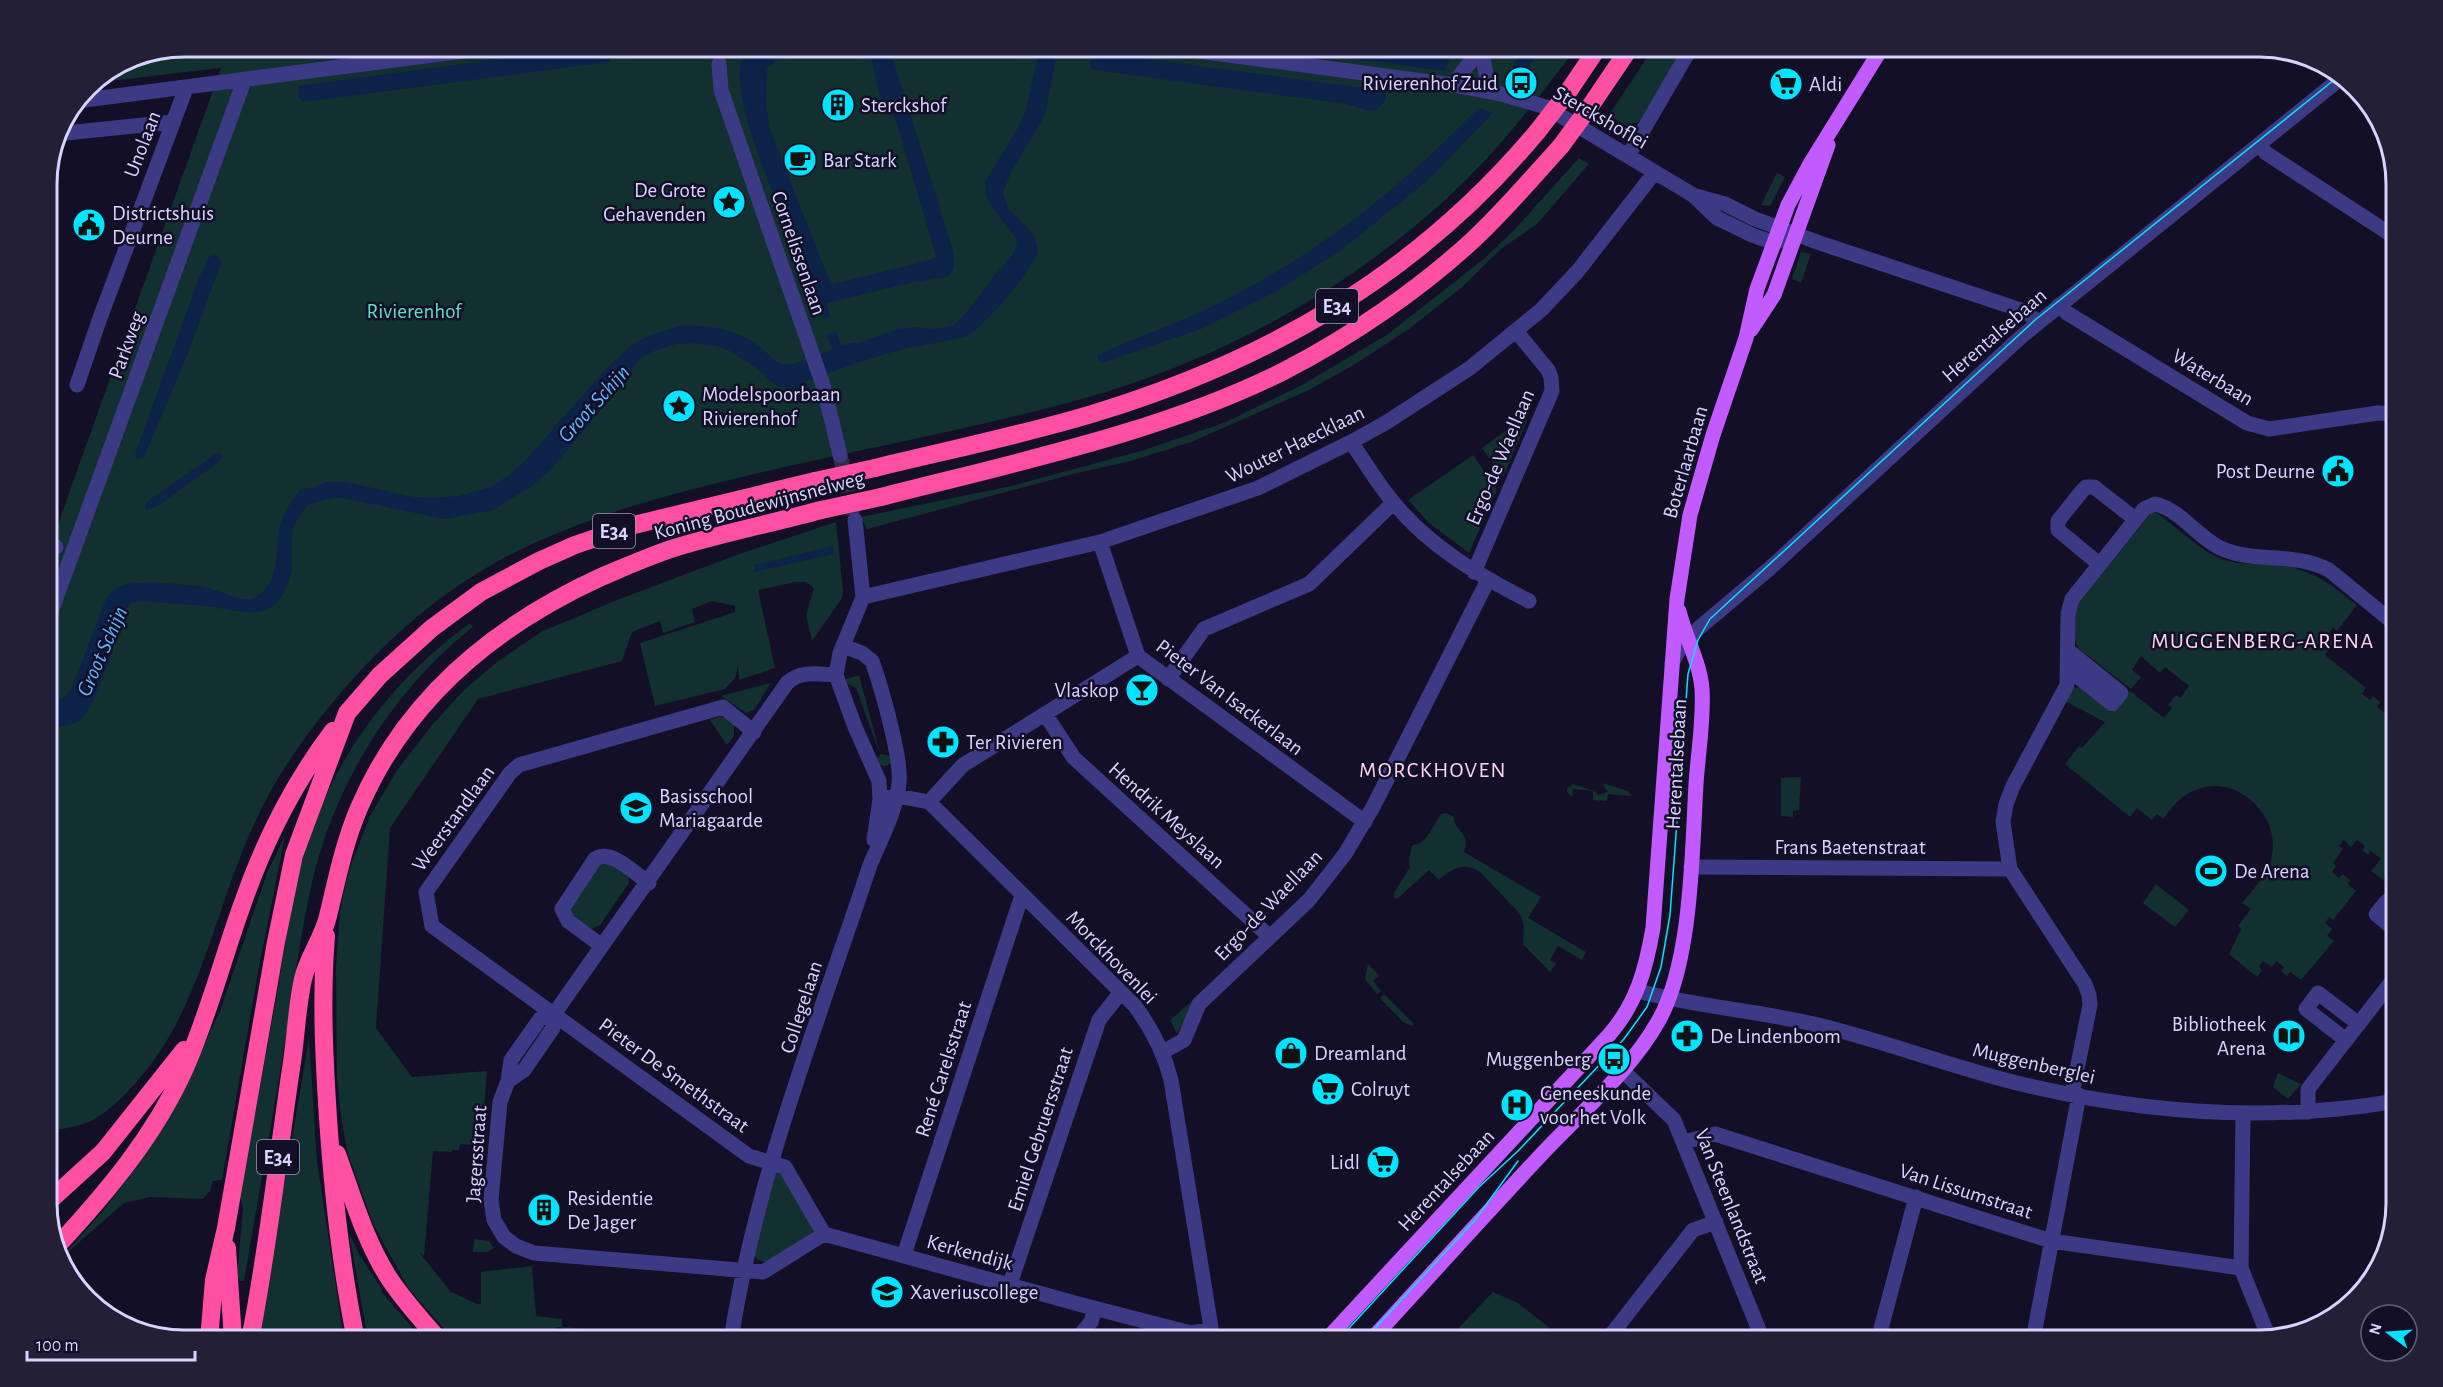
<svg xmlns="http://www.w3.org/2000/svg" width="2443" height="1387" font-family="'Alegreya Sans',sans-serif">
	<rect width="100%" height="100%" fill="#130f26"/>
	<path fill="#12302f" d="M184 46 1577 47C1542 93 1506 141 1465 181 1359 285 1224 359 1082 399 930 441 773 463 623 509 579 524 533 541 493 564 411 610 341 684 289 761 275 782 262 806 252 829 212 917 199 1018 129 1090 119 1101 105 1114 91 1121 78 1127 60 1129 47 1132V555L221 68 92 83 132 57Z
		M1654 47H1684L1639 122 1626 126 1609 115Z
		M1579 158 1589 164 1536 225 1502 248 1461 288 1409 329 1352 366 1307 391 1191 442 1131 461 1077 473 867 529 861 517 1011 486 1141 451 1226 422 1302 385 1388 334 1485 258 1514 230Z
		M1777 173 1785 177 1770 206 1761 205Z
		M1801 252 1811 254 1801 283 1792 279Z
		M1525 417 1527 421 1503 477 1482 448Z
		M1473 455 1497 490 1469 553 1429 523 1408 500Z
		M2152 512 2157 513C2174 525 2199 549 2217 557 2238 567 2263 562 2285 566 2315 571 2334 587 2357 605L2337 631 2333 628 2328 634 2336 640 2325 655 2366 688 2362 694 2370 700 2373 696 2380 702 2377 707 2385 713 2396 699V864L2383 880 2371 871 2381 859 2371 851 2368 855 2362 850 2365 846 2357 840 2351 847 2344 840 2339 846 2343 849 2333 863 2336 866 2332 872 2339 878 2343 874 2350 880 2348 884 2356 891 2333 920 2329 917 2325 923 2332 929 2327 936 2334 941 2301 980 2290 972 2287 976 2281 971 2284 967 2276 961 2272 967 2263 961 2259 967 2262 970 2257 977 2229 954 2241 929 2238 926 2251 909 2242 903C2252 891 2263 879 2269 865 2287 823 2241 773 2198 789 2182 794 2173 806 2163 819L2157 814 2152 820 2137 808 2130 817 2065 764 2079 746 2082 748 2105 722 2065 701 2073 688 2079 687 2112 713 2130 691 2164 718 2172 708 2168 705 2176 695 2180 698 2189 686 2165 667 2160 673 2141 656 2132 670 2141 677 2131 689 2079 649C2072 638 2074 617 2077 604Z
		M836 522 843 591 842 598 812 641 806 615 814 588 806 582H795L758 590 775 668 739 680 738 666 735 678 725 689 655 706 640 643 735 612V606L712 601 692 609 695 622 663 633 660 621 632 632 622 661 478 699 390 828 376 1028 412 1077 487 1071 481 1146 460 1144 459 1150H452V1152L433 1151 424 1256 419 1252 451 1292 477 1304H481V1272L532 1266 536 1316 562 1319V1327L588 1329V1340H561L565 1337 562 1333 564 1331 561 1327H556L553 1340H454L409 1289 374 1226 347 1151 340 1109 337 1076 336 967 340 910 349 870 370 816 397 770 433 724 465 689 497 662 541 632 617 600 739 554Z
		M470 623 473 627C395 688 338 779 314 874 301 927 295 982 286 1035 273 1117 258 1199 244 1281H240L237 1276 243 1208 240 1196C252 1128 265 1061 277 994 285 949 290 903 302 860 330 762 388 683 470 623Z
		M859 675 880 754 892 756V762L886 766 879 765 872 755 878 758 880 754 856 688 845 682 844 680Z
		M771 683 754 710 746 713 721 696Z
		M722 716 734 725V736L727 745 710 720Z
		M1801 777 1799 810 1793 811V817L1781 816V778Z
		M1602 783 1628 791 1632 796 1608 794 1607 801 1593 800V791L1573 789 1572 797 1567 792V788L1573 784 1594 791 1598 795 1608 792Z
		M1446 813 1454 817C1455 833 1471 832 1464 852L1541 897 1528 918 1586 952 1582 960 1558 946 1550 960 1556 964 1550 972 1523 944 1524 925 1520 914 1480 872C1464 861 1451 869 1439 880L1429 870 1397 899 1394 898V893L1410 867 1409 858 1412 846C1415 844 1419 844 1421 842 1428 838 1436 822 1441 814Z
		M285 836 258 972 222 1180 213 1181 210 1191 203 1199 150 1197 124 1203 62 1257 102 1212 138 1165 177 1101 220 1011 267 873Z
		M603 860 628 874 629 883 600 925 590 930 571 918 568 908Z
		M2156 884 2189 910 2175 927 2143 903Z
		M1368 964 1379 975 1373 981 1381 991 1377 994 1365 979Z
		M1384 994 1414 1024 1412 1026 1403 1022 1380 998Z
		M1191 1002 1193 1004 1177 1034 1170 1020Z
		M309 1038 317 1161 344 1340H258Z
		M2278 1073 2301 1084 2288 1099 2273 1087Z
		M777 1169 817 1229 768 1263 758 1260 754 1255Z
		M349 1233 360 1256 382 1289 381 1291 423 1340H368Z
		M474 1239 489 1241 494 1248 487 1252H473Z
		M1493 1292 1518 1303 1565 1340H1447Z"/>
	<path fill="#0c2248" d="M293 46H385V47L294 58Z
		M587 47H611V59L609 62 304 102 299 98 298 86Z
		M754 47H830V50L810 53 808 51 806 54 781 59 778 56 774 57V63L767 68 766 106 770 129 829 280 833 284 931 260 936 256 896 121 889 106 880 97 870 53 864 47H860H889L954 253V269L947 277 914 282 827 303 830 317 823 319C810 293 802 266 791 238 776 199 735 107 740 68 741 59 746 51 754 47Z
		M999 47 1001 48V54L994 59 909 47Z
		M1040 47H1058L1045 115 1010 174 1003 193 1008 209 1034 234 1038 251C1031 272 984 327 966 337L899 350 833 370 827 353 832 349 827 334 836 332 840 343 846 347 899 329 917 327 935 329 954 325 967 312 995 275 1011 257 1017 246 1016 238 990 204 986 196 985 182 1018 128 1026 110Z
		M1265 47H1433L1445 48 1449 62 1445 71Z
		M1525 47H1542L1525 72 1512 67Z
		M1094 52 1386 91V100C1372 118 1365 108 1346 104L1109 72 1091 69 1090 61Z
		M1479 108 1493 113 1428 180 1340 251 1277 291 1201 329 1107 361 1102 363 1098 360 1097 355 1104 352C1141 336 1181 322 1217 304 1322 252 1397 190 1479 108Z
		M213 255 218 256 221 263 188 353 144 457 138 459 135 457 136 451 199 278 209 257Z
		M680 326C708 325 733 328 756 344 765 351 773 360 782 365L798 363 804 380 811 390 806 392 777 386 755 367 730 351 717 346 696 343 676 344 651 352 638 361 617 391 552 468 532 486 493 510 445 519 343 498H333L309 504C286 528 293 541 292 568 291 578 287 586 283 594 267 624 233 609 207 606 184 604 161 603 137 601L131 603 124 613C115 639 100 700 82 718 74 726 58 728 47 725V701L62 699 71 690 106 599C111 592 117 587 124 585 139 580 192 584 208 588 224 592 237 601 253 599 284 582 273 549 281 522 285 510 294 498 301 489L312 488 327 482H345L414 497 434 498 459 496 491 487 509 475 525 461 605 370 632 345 650 335Z
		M218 452 223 456 219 462 156 507 146 510 145 505 148 501Z
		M833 546 834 554 754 572 755 565Z"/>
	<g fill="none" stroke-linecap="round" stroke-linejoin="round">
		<path stroke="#0c2248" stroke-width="20" d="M777 374 790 376 854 353"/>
		<path stroke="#312d47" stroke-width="15" stroke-dasharray="15 8" stroke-linecap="butt" d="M840 455 853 514"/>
		<path stroke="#3d3a85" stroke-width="15" d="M1161 46 1453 85 1501 94 1546 107 1693 195 1717 218 1752 235 1774 243 1796 234
			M1481 47 1489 91
			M719 64 721 90 823 385 840 455
			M1453 85 1482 46
			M77 101 503 46
			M56 134 173 122
			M2259 144 2266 153 2396 238
			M1628 156 1692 46
			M1696 196 1725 204 1755 219 1817 242 2027 312 2037 322
			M2059 305 2067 313 2247 423 2269 429 2378 413 2396 414
			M77 385 100 318 186 88
			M1351 442C1365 462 1377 483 1393 502 1430 547 1478 575 1529 601
			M855 520 863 597
			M1100 542 1138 656 1365 822
			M47 550 56 547
			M2099 564 2058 530V521L2082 491 2086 487H2094L2135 519
			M1474 572 1552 391 1551 377 1548 370 1516 331
			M863 597 1100 542 1258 488 1351 442 1387 422 1470 368 1541 310 1577 272 1655 172
			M863 597 840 653 836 675 855 727 879 781 880 799 874 840
			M47 623 244 81
			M1672 663 1681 646 1699 628 1769 569 2022 336 2341 78
			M2068 669 2112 704 2121 693 2069 651
			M1168 679 1204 629 1309 584 1393 503
			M1045 714 1074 758 1270 937
			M754 732 723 707 519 765 510 773 426 892 432 926 749 1156 785 1167 824 1234
			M880 799 897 796 929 802 1135 1006C1152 1029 1164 1052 1171 1080L1213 1340
			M929 802 963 765 1138 656
			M1691 867 2010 869
			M2396 908 2387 901 2376 914 2396 931
			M602 946 568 921 562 909 595 859C611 848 635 874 649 883
			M1638 991C1701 1008 1767 1011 1830 1028 1891 1044 1951 1066 2013 1082 2138 1113 2269 1123 2396 1101
			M554 1014 540 1019 511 1060 508 1081 500 1102 491 1200 494 1220 504 1237 516 1246 534 1253 763 1272 824 1234
			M2346 1040 2306 1009 2318 993 2359 1024
			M1163 1052 1184 1040 1199 1004 1309 900 1345 854 1373 807 1488 580
			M1622 1070 1674 1120 1763 1340
			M508 1081 524 1070 553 1028 554 1014 787 683C801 670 818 674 836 675
			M2072 1094 2090 1005 2089 995 2085 984 2010 869 2003 822 2006 804 2013 786 2067 685 2068 614 2072 599 2144 509 2155 504C2182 510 2199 540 2225 550 2259 563 2294 552 2329 570L2395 624
			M2308 1112V1089L2396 976
			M2243 1113 2241 1268 2269 1338
			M1684 1142 1715 1134 2051 1241 2241 1268
			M824 1234 1082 1305 1191 1333 1211 1329
			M904 1255 1022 895
			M1010 1284 1099 1020 1121 992
			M731 1340C756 1177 818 1022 870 865 881 839 896 811 899 783 902 759 881 686 872 661L862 653 843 646
			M1076 1340 1091 1322 1095 1309
			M1607 1340 1693 1230 1716 1222
			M1878 1340 1916 1197
			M2033 1340 2079 1095"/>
		<path stroke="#c25bff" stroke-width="15" d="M1751 330 1774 295 1828 145
			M1326 1340 1609 1035C1637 1003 1646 968 1653 928L1677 599 1690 515 1713 435 1746 338 1757 289 1788 205 1810 164 1883 46
			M1371 1340C1427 1279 1483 1217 1540 1156 1580 1113 1630 1072 1659 1020 1692 961 1692 852 1696 784 1698 753 1704 720 1702 689 1700 662 1685 637 1679 611"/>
		<path stroke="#ff4fa3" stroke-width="18" d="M1568 92 1599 46
			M1591 105 1631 46
			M875 468C948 450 1023 435 1095 413 1271 359 1418 274 1537 132
			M881 497C1013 463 1163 432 1284 371 1350 337 1419 290 1474 239 1505 210 1532 178 1561 146
			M326 936C321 997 324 1057 328 1118 333 1193 341 1267 356 1340
			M337 1154C352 1195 364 1238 387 1275 402 1299 421 1319 439 1340
			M47 1203 103 1152 184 1050
			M58 1245C108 1191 155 1135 185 1068 208 1016 222 961 241 908 263 844 292 785 333 731
			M227 1248 233 1340
			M209 1340 214 1280 226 1228 276 942 294 855 347 713 380 675 432 628 481 592 539 561 575 545 634 525 815 481
			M250 1340C268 1249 278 1155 292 1062 296 1035 297 1006 303 979 308 957 323 938 328 916 337 879 344 843 359 808 406 698 494 626 601 577 625 567 649 556 674 548 723 533 773 523 821 510"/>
		<path stroke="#00e5ff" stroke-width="1.5" d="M1338 1340 1479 1187 1518 1151 1624 1039 1647 1007 1661 967 1670 915 1688 674 1698 640 1710 619 2035 320 2339 76
			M1364 1340 1475 1220 1518 1161"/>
		<path stroke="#ff4fa3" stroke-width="18" d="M1537 132 1568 92
			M1561 146 1591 105
			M815 481 875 468
			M821 510 881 497"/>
	</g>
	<defs>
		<g id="bus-disc" transform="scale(1.725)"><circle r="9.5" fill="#00e5ff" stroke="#130f26"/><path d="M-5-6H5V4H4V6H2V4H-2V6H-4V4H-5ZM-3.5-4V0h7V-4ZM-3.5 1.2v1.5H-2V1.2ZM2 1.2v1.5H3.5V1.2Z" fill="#111"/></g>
		<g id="supermarket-disc" transform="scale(1.725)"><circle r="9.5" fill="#00e5ff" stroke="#130f26"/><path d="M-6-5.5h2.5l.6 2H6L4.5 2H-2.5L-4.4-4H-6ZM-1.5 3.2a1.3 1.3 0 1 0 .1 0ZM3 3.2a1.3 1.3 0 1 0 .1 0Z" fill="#111"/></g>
		<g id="building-disc" transform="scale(1.725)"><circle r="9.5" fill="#00e5ff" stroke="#130f26"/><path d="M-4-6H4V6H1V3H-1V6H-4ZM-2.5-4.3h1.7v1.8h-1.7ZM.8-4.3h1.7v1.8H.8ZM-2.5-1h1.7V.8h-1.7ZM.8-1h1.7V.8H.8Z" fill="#111"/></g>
		<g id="cafe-disc" transform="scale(1.725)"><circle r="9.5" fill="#00e5ff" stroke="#130f26"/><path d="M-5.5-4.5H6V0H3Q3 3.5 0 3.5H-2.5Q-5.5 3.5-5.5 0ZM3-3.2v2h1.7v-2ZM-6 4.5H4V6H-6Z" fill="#111"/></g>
		<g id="sight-disc" transform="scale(1.725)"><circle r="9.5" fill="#00e5ff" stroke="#130f26"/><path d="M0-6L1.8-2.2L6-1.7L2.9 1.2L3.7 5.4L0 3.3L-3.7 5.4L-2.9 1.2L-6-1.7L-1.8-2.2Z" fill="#111"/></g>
		<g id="civic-disc" transform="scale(1.725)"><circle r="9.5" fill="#00e5ff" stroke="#130f26"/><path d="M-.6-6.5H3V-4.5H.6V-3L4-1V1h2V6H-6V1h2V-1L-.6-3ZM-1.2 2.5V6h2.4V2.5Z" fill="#111"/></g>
		<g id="bar-disc" transform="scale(1.725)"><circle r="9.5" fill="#00e5ff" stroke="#130f26"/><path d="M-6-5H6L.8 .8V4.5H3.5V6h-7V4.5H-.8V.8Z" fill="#111"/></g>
		<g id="pharmacy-disc" transform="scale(1.725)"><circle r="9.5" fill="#00e5ff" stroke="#130f26"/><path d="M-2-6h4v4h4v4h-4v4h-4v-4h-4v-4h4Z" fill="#111"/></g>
		<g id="school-disc" transform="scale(1.725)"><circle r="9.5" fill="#00e5ff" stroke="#130f26"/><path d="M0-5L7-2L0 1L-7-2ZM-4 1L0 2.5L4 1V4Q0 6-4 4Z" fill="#111"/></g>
		<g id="stadium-disc" transform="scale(1.725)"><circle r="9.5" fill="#00e5ff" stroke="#130f26"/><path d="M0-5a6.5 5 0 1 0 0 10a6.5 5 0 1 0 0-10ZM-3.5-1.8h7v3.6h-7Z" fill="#111"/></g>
		<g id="library-disc" transform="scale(1.725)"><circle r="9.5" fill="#00e5ff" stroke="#130f26"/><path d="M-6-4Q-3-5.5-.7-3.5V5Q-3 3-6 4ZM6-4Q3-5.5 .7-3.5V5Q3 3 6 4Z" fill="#111"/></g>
		<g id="shop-disc" transform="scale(1.725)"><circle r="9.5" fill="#00e5ff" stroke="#130f26"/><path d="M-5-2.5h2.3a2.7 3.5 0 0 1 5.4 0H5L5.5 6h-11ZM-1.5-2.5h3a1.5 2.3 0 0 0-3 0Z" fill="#111"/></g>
		<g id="hospital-disc" transform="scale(1.725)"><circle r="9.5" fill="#00e5ff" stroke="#130f26"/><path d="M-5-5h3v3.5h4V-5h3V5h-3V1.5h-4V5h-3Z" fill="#111"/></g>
	</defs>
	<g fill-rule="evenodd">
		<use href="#bus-disc" x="1521" y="83"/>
		<use href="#supermarket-disc" x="1786" y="84"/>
		<use href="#building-disc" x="838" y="105"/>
		<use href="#cafe-disc" x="800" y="160"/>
		<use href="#sight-disc" x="729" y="202"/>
		<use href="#civic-disc" x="89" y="225"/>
		<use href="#sight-disc" x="679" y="406"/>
		<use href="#civic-disc" x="2338" y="471"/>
		<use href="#bar-disc" x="1142" y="690"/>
		<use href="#pharmacy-disc" x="943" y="742"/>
		<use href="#school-disc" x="636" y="808"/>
		<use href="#stadium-disc" x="2211" y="871"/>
		<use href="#pharmacy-disc" x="1687" y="1036"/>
		<use href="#library-disc" x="2289" y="1036"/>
		<use href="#shop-disc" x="1291" y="1053"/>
		<use href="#bus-disc" x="1614" y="1059"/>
		<use href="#supermarket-disc" x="1328" y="1089"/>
		<use href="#hospital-disc" x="1517" y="1105"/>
		<use href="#supermarket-disc" x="1383" y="1162"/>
		<use href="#building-disc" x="544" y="1210"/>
		<use href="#school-disc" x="887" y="1292"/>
	</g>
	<g text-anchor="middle" stroke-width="5" stroke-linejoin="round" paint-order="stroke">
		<g fill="#130f26" stroke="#9e99be" stroke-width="1.5">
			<rect x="1316" y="289" width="42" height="34" rx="4.5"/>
			<rect x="593" y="514" width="42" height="34" rx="4.5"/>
			<rect x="257" y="1140" width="42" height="34" rx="4.5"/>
		</g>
		<g font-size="20" font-weight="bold" fill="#d9d4ff">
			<text x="1337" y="313">E34</text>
			<text x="614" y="538">E34</text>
			<text x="278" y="1164">E34</text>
		</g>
		<g font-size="21" fill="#d9d4ff" stroke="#130f26" text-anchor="start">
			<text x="1498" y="90" text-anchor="end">Rivierenhof Zuid</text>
			<text x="1809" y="91">Aldi</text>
			<text x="861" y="112">Sterckshof</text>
			<text x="823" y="167">Bar Stark</text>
			<text x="706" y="197" text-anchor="end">De Grote<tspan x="706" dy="24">Gehavenden</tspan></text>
			<text x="112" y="220">Districtshuis<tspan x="112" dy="24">Deurne</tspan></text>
			<text x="702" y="401">Modelspoorbaan<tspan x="702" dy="24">Rivierenhof</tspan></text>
			<text x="2315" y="478" text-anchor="end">Post Deurne</text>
			<text x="1119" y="697" text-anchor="end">Vlaskop</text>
			<text x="966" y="749">Ter Rivieren</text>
			<text x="659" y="803">Basisschool<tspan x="659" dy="24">Mariagaarde</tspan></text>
			<text x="2234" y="878">De Arena</text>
			<text x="2266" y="1031" text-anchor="end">Bibliotheek<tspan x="2266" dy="24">Arena</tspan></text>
			<text x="1710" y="1043">De Lindenboom</text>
			<text x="1314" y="1060">Dreamland</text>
			<text x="1591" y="1066" text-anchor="end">Muggenberg</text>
			<text x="1351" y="1096">Colruyt</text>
			<text x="1540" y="1100">Geneeskunde<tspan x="1540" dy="24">voor het Volk</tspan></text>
			<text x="1360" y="1169" text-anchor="end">Lidl</text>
			<text x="567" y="1205">Residentie<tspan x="567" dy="24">De Jager</tspan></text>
			<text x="910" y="1299">Xaveriuscollege</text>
		</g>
		<g font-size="21" fill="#d9d4ff" stroke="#130f26">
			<text transform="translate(1601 117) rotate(30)" y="7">Sterckshoflei</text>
			<text transform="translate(142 144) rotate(-69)" y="7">Unolaan</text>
			<text transform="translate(799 253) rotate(71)" y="7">Cornelissenlaan</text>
			<text transform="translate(1994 335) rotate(-41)" y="7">Herentalsebaan</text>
			<text transform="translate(126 345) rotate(-70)" y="7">Parkweg</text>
			<text transform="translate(2213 377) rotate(31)" y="7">Waterbaan</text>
			<text transform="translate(1295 444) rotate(-26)" y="7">Wouter Haecklaan</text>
			<text transform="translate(1500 457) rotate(-67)" y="7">Ergo-de Waellaan</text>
			<text transform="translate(1685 462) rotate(-74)" y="7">Boterlaarbaan</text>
			<text transform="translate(759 505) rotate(-15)" y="7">Koning Boudewijnsnelweg</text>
			<text transform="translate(1230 697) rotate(37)" y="7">Pieter Van Isackerlaan</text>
			<text transform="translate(1676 764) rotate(-87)" y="7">Herentalsebaan</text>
			<text transform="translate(1167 815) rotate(42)" y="7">Hendrik Meyslaan</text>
			<text transform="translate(453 818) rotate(-54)" y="7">Weerstandlaan</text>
			<text x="1850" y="854">Frans Baetenstraat</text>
			<text transform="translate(1268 905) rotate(-46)" y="7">Ergo-de Waellaan</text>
			<text transform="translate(1112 957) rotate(46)" y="7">Morckhovenlei</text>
			<text transform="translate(801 1007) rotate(-72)" y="7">Collegelaan</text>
			<text transform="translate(2034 1063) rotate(13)" y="7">Muggenberglei</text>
			<text transform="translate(943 1069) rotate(-72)" y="7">René Carelsstraat</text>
			<text transform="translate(674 1075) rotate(36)" y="7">Pieter De Smethstraat</text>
			<text transform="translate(1040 1129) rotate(-72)" y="7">Emiel Gebruersstraat</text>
			<text transform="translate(476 1154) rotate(-86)" y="7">Jagersstraat</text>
			<text transform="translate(1446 1180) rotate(-47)" y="7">Herentalsebaan</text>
			<text transform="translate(1966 1191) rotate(18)" y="7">Van Lissumstraat</text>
			<text transform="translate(1732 1206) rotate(68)" y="7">Van Steenlandstraat</text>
			<text transform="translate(970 1252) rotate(15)" y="7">Kerkendijk</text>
		</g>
		<g font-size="21" fill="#5fe0c0" stroke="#130f26">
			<text x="414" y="318">Rivierenhof</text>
		</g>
		<g font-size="22" font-style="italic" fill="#62b6ff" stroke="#130f26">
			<text transform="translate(593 403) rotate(-48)" y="8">Groot Schijn</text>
			<text transform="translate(101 651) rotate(-66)" y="8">Groot Schijn</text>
		</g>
		<g font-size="22" letter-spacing="1.5" fill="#ffd6f0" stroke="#130f26">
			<text x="2263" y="648">MUGGENBERG-ARENA</text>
			<text x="1433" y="777">MORCKHOVEN</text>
		</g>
	</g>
	<path d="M0 0H2443V1387H0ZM184 57H2259A127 127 0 0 1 2386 184V1203A127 127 0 0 1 2259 1330H184A127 127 0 0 1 57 1203V184A127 127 0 0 1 184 57Z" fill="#231f37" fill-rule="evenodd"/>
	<path fill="none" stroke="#d9d4ff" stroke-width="3" d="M184 57H2259A127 127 0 0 1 2386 184V1203A127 127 0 0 1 2259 1330H184A127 127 0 0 1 57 1203V184A127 127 0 0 1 184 57Z"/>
	<g transform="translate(2389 1333) rotate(286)"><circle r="28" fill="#130f26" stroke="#625e7d" stroke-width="1.5"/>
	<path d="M0-4.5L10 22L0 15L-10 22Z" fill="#00e5ff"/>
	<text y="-9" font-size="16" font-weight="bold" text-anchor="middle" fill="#d9d4ff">N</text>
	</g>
	<path d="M27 1351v9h168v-9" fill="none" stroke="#d9d4ff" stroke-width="3"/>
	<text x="36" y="1351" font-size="18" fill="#d9d4ff" stroke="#130f26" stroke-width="4.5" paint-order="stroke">100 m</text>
</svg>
